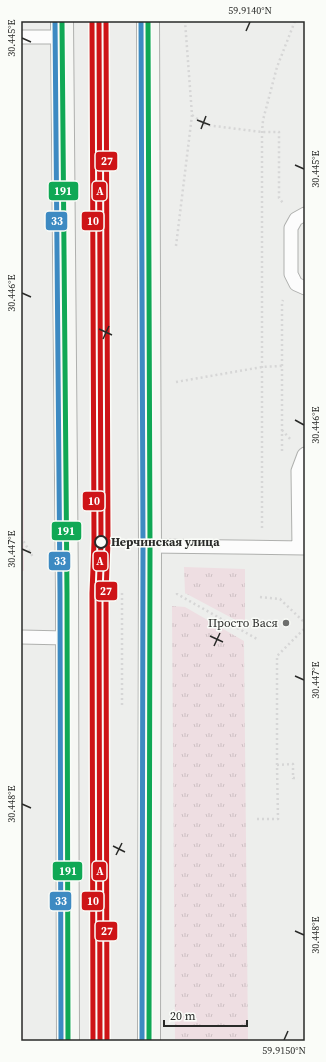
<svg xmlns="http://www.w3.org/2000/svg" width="326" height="1062" font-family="'Source Serif 4',serif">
	<defs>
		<pattern id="grass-tufts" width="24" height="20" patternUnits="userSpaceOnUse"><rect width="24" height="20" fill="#eedee2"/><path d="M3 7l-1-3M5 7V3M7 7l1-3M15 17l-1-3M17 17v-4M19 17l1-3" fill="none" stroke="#ccbfc2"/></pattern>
	</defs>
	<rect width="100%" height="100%" fill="#edeeec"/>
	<path fill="url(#grass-tufts)" d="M21 61 24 571H21Z
		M184 567 245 569V625L185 593Z
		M172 606 185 607 244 641 248 1040 175 1039Z
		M21 842 23 1041H21Z"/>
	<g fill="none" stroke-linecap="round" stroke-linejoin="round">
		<g stroke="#afb0ae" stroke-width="15">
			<path id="service" d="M21 37H62
				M305 214 296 219 291 228V274L296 284 305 288
				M150 546 305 548
				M299 548 298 471 304 455 305 454
				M21 637 66 638"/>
		</g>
		<g stroke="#afb0ae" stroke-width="24">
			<path id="secondary" d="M62 21 67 593 68 1041
				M148 21 150 546 149 1041"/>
		</g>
		<path stroke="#d6d6d6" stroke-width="2.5" stroke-dasharray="2 3" stroke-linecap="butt" d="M192 115 206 125 262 132H279V198L283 203
			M176 246 192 115 185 21
			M176 382 262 367 282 366
			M282 430 291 440
			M282 451V302L283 300
			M262 528V132L263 120 277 67 295 21
			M21 537 33 557
			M122 593V705
			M177 593V594L257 639
			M260 597 280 599 305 623
			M277 765V656L305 628
			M257 819H278L277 765 293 764V778H298"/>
		<use href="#service" stroke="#fcfcfc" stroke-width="13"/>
		<use href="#secondary" stroke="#f6f7f4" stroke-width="22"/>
		<g stroke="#fafcf8" stroke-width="8">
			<path id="bus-1" d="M62 21 67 593 68 1041
				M148 21 150 546 149 1041"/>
		</g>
		<g stroke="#fafcf8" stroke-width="8">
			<path id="bus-2" d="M55 21 60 593 61 1041
				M141 21 143 546 142 1041"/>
		</g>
		<use href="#bus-1" stroke="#10a855" stroke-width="5"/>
		<use href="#bus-2" stroke="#3d8ac2" stroke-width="5"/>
		<g stroke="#fafcf8" stroke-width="8">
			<path id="tram-1" d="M99 21 101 542 99 593 100 1041"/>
		</g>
		<g stroke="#fafcf8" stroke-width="8">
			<path id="tram-2" d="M92 21 94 542 92 593 93 1041"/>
		</g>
		<g stroke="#fafcf8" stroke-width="8">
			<path id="tram-3" d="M106 21 108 542 106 593 107 1041"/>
		</g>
		<use href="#tram-1" stroke="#ce1417" stroke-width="5"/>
		<use href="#tram-2" stroke="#ce1417" stroke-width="5"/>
		<use href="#tram-3" stroke="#ce1417" stroke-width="5"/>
	</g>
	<path fill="none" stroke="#292a28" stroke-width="1.5" d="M246 31 250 22M22 38 31 42M197 120 210 125M201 129 206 116M295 165 304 169M22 293 31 297M99 329 112 335M103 339 109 326M295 420 304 425M22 549 31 553M210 636 223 642M214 646 220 633M295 676 304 680M22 804 31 808M113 846 125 852M116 855 122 843M295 931 304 935M284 1040 288 1031"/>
	<circle fill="#fafcf8" stroke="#292a28" stroke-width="2" cx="101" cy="542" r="6"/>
	<circle fill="#6e6f6d" stroke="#fafcf8" stroke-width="1.5" cx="286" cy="623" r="4"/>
	<g text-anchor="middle" stroke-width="3" stroke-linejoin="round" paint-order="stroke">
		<g font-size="12" font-weight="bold" fill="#292a28" stroke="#fafcf8" text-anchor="start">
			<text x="111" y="546">Нерчинская улица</text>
		</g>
		<g font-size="12" fill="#292a28" stroke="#fafcf8" text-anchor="end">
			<text x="278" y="627">Просто Вася</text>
		</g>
	</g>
	<g stroke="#fafcf8" stroke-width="1.5">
		<rect x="95" y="151" width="23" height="20" rx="4" fill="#ce1417"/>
		<rect x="48" y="181" width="31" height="20" rx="4" fill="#10a855"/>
		<rect x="92" y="181" width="15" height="20" rx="4" fill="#ce1417"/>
		<rect x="45" y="211" width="23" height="20" rx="4" fill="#3d8ac2"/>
		<rect x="81" y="211" width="23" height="20" rx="4" fill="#ce1417"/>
		<rect x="82" y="491" width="23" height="20" rx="4" fill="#ce1417"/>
		<rect x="51" y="521" width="31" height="20" rx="4" fill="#10a855"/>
		<rect x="48" y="551" width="23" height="20" rx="4" fill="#3d8ac2"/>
		<rect x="93" y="551" width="15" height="20" rx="4" fill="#ce1417"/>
		<rect x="95" y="581" width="23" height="20" rx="4" fill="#ce1417"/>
		<rect x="92" y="861" width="15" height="20" rx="4" fill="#ce1417"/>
		<rect x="52" y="861" width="31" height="20" rx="4" fill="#10a855"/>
		<rect x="81" y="891" width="23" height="20" rx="4" fill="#ce1417"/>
		<rect x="49" y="891" width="23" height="20" rx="4" fill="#3d8ac2"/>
		<rect x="95" y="921" width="23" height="20" rx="4" fill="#ce1417"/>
	</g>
	<g font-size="11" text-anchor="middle" font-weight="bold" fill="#fff">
		<text x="107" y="165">27</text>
		<text x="63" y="195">191</text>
		<text x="100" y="195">А</text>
		<text x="57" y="225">33</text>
		<text x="93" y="225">10</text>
		<text x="94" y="505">10</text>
		<text x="66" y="535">191</text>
		<text x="60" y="565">33</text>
		<text x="100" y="565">А</text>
		<text x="106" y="595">27</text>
		<text x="100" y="875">А</text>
		<text x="68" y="875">191</text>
		<text x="93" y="905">10</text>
		<text x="61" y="905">33</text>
		<text x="107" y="935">27</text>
	</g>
	<rect width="326" height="1062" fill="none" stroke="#fafcf8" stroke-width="44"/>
	<path d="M164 1020v6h83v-6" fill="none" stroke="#292a28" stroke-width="2"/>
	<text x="170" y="1020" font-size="12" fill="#292a28" stroke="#fafcf8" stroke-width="3" paint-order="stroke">20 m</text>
	<rect x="22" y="22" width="282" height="1018" fill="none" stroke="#292a28" stroke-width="1.5"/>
	<g font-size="10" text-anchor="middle" fill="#292a28">
		<text x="250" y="14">59.9140°N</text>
		<text transform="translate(11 38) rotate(-90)" y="4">30.445°E</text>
		<text transform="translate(315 169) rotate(-90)" y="4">30.445°E</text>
		<text transform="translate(11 293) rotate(-90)" y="4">30.446°E</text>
		<text transform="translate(315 425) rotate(-90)" y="4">30.446°E</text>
		<text transform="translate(11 549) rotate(-90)" y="4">30.447°E</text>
		<text transform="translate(315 680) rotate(-90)" y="4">30.447°E</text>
		<text transform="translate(11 804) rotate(-90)" y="4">30.448°E</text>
		<text transform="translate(315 935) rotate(-90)" y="4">30.448°E</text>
		<text x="284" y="1054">59.9150°N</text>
	</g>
</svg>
